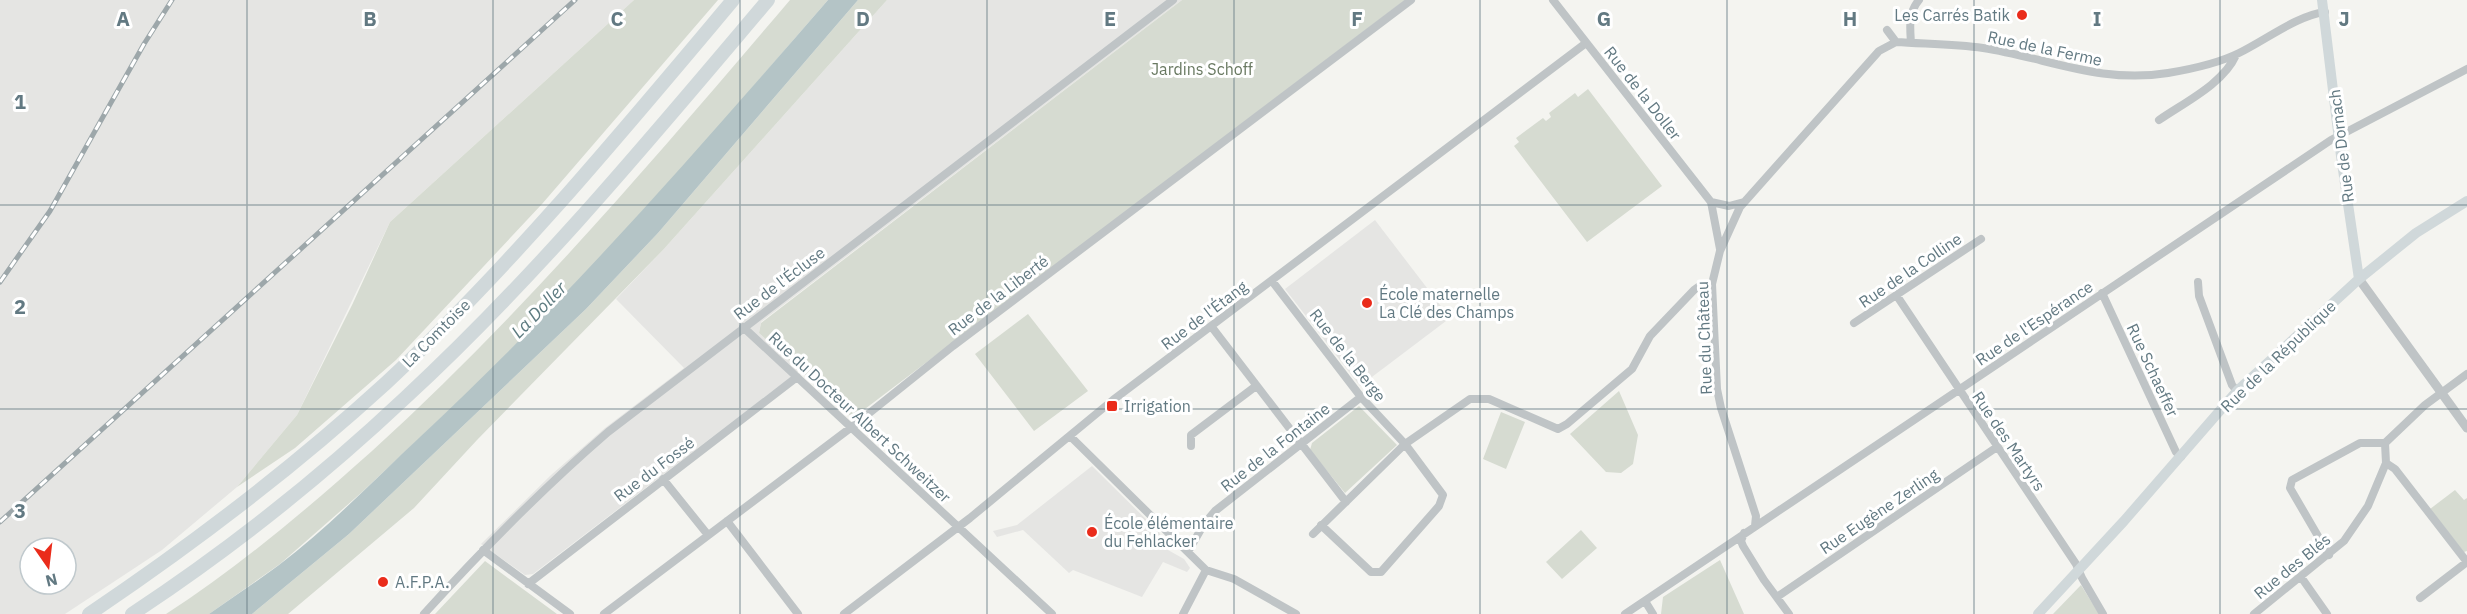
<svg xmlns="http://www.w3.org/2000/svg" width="2467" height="614" font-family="'IBM Plex Sans',sans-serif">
	<rect width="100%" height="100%" fill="#f4f4f0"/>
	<path fill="#e5e5e3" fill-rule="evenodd" d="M0 0H634L390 222 297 415 237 487 162 550 65 614H0ZM30 548H66V584H30Z
		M887 0H1182L761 322 759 333 800 370 533 574 525 575 481 544 551 475 605 428 684 368 616 299 663 250Z
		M1375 220 1450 318 1360 386 1285 289Z
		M1092 466 1159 532 1168 550 1184 559 1190 568 1187 572 1163 562 1142 597 1073 570 1069 573 1023 530 997 537 993 531 1017 525Z"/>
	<path fill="#d6dbd1" d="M634 0H718L542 204 396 360 295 448 237 487 297 415 353 303 390 222Z
		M790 0H828L707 140 596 262 476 385 361 493 280 564 209 614H166C239 567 307 509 372 451 524 313 657 156 790 0Z
		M858 0H887L663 250 477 440 414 508 288 614H252L349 534 586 309 658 233Z
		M1182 0H1405L853 418 759 333 761 323Z
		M1588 89 1662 186 1587 242 1514 146 1519 142 1516 138 1543 118 1546 121 1551 117 1549 113 1575 93 1578 97Z
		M1028 314 1088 391 1034 431 975 354Z
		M1619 391 1638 435 1633 464 1621 473 1606 472 1570 434Z
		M1359 406 1397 445 1345 493 1310 450 1312 443Z
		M1501 412 1525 422 1506 469 1483 459Z
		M2455 490 2464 500 2467 498V551L2464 552 2430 509Z
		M1581 530 1597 548 1562 579 1546 562Z
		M1720 560 1744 614H1661L1663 597Z
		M485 561 557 614H435Z
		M2081 585 2099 614H2053Z"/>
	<path fill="#b4c4c6" d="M828 0H858L658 233 586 309 349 534 252 614H209C232 598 256 582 279 565 329 527 374 480 420 437 566 301 697 151 828 0Z"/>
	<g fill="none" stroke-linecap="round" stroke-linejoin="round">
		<path stroke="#bfc4c6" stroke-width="8" d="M1553 0 1711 202 1720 249
			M1887 30 1896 42C1925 44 1955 44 1983 48 2048 58 2100 84 2168 73 2192 69 2217 64 2239 53 2264 41 2298 15 2325 12
			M1911 43C1910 27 1908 13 1919 0
			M2159 120C2185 102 2223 84 2236 55
			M1711 202 1729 206 1744 202
			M1272 281 1361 397 1405 444 1443 495 1439 506 1381 572H1371L1321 525
			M2198 282 2199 296 2232 385 2237 391
			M2102 293 2176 452 2181 457
			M1897 296 2076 564 2082 578 2103 614
			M1854 323 1981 239
			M1211 326 1346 502
			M743 327 1052 614
			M1071 437 1206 570 1234 579 1296 614
			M1191 446V435L1256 386
			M2386 463 2395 469 2467 562
			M663 479 708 535
			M727 521 798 614
			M1755 526 1756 516 1721 408 1717 389 1712 284 1720 251 1740 207 1879 51 1896 42
			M1744 533 1741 541 1743 546 1764 580 1789 614
			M1313 534 1405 444 1470 399H1489L1558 429 1567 424 1632 369 1650 336 1694 290 1701 285 1712 284
			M483 550 570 614
			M1189 550 1204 524 1215 511 1361 397
			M2329 555 2290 488 2292 480 2360 443H2385
			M2301 577 2327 614
			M528 584 797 377
			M1777 597 1997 447
			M2420 598 2467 562
			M1645 601 1653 614
			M424 614C482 550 542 489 608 432L1173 0
			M604 614 857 423 953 346 1411 0
			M844 614 970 518 1113 400 1586 43
			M1183 614 1206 570
			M1625 614 2331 140 2467 69
			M2254 614 2344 541 2368 506 2386 463 2385 443 2425 405 2467 374"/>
		<path stroke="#bfc4c6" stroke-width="9" d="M2359 279 2467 428"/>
		<path stroke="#d0d8da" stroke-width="10" d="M2322 0 2341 156 2359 279
			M2038 614 2124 521 2237 391 2359 279 2416 233 2467 201"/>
		<path stroke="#d0d8da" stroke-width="14" d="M89 614C193 544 293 468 386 383 512 265 622 132 733 0
			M132 614C229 550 320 478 405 398 537 276 652 137 768 0"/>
		<g stroke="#9da7aa" stroke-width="5">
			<path id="rail" d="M0 282 50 211 144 44 172 0
				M0 522 575 0"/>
		</g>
		<use href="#rail" stroke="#fff" stroke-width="3" stroke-dasharray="9" stroke-linecap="butt"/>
	</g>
	<path fill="none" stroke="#627982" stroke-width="1.5" stroke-opacity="0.55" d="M247 0V614M493 0V614M740 0V614M987 0V614M1234 0V614M1480 0V614M1727 0V614M1974 0V614M2220 0V614M0 205H2467M0 409H2467"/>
	<g fill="#ea2c1b" stroke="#fff" stroke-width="2">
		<circle cx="2022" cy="15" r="6"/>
		<circle cx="1367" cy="303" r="6"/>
		<rect x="1106" y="400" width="12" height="12" rx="3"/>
		<circle cx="1092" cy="532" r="6"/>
		<circle cx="383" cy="582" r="6"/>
	</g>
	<g text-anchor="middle" stroke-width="6" stroke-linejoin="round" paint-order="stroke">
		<g font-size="16" fill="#627982" stroke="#fff" text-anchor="start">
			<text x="2010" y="21" text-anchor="end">Les Carrés Batik</text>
			<text x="1379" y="300">École maternelle<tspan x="1379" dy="18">La Clé des Champs</tspan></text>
			<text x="1124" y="412">Irrigation</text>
			<text x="1104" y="529">École élémentaire<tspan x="1104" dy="18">du Fehlacker</tspan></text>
			<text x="395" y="588">A.F.P.A.</text>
		</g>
		<g font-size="16" fill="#627982" stroke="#fff">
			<text transform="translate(2045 48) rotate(12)" y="6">Rue de la Ferme</text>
			<text transform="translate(1643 93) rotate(52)" y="6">Rue de la Doller</text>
			<text transform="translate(2341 146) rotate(-97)" y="6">Rue de Dornach</text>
			<text transform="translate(1910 270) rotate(-34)" y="6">Rue de la Colline</text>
			<text transform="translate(779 283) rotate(-37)" y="6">Rue de l'Écluse</text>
			<text transform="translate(998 295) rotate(-37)" y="6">Rue de la Liberté</text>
			<text transform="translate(1204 315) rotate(-37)" y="6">Rue de l'Étang</text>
			<text transform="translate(2034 323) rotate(-34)" y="6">Rue de l'Espérance</text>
			<text transform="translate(436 333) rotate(-45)" y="6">La Comtoise</text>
			<text transform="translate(1704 338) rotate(-92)" y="6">Rue du Château</text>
			<text transform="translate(1348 355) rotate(52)" y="6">Rue de la Berge</text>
			<text transform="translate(2278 356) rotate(-44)" y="6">Rue de la République</text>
			<text transform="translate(2153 370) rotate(65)" y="6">Rue Schaeffer</text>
			<text transform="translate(860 417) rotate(43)" y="6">Rue du Docteur Albert Schweitzer</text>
			<text transform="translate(2009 441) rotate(56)" y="6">Rue des Martyrs</text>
			<text transform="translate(1275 447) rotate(-38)" y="6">Rue de la Fontaine</text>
			<text transform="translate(654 469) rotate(-37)" y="6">Rue du Fossé</text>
			<text transform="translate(1879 511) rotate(-34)" y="6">Rue Eugène Zerling</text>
			<text transform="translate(2292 566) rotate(-39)" y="6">Rue des Blés</text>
		</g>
		<g font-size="16" fill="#697961" stroke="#fff">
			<text x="1202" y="75">Jardins Schoff</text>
		</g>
		<g font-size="18" font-style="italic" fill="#5d7b80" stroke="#fff">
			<text transform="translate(539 310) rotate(-46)" y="6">La Doller</text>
		</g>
	</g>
	<g font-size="20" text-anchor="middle" font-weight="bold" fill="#627982" stroke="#fff" stroke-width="6" stroke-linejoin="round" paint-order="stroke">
		<text x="123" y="26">A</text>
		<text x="370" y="26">B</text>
		<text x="617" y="26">C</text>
		<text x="863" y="26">D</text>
		<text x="1110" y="26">E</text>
		<text x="1357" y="26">F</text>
		<text x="1604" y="26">G</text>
		<text x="1850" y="26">H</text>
		<text x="2097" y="26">I</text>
		<text x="2344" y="26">J</text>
		<text x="20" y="109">1</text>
		<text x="20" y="314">2</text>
		<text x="20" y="518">3</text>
	</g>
	<g transform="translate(48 566) rotate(166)"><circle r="28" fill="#ffffff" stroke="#c0c9cd" stroke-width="1.5"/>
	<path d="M0-4.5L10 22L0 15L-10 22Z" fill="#ea2c1b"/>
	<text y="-9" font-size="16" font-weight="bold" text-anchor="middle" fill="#627982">N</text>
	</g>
</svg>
